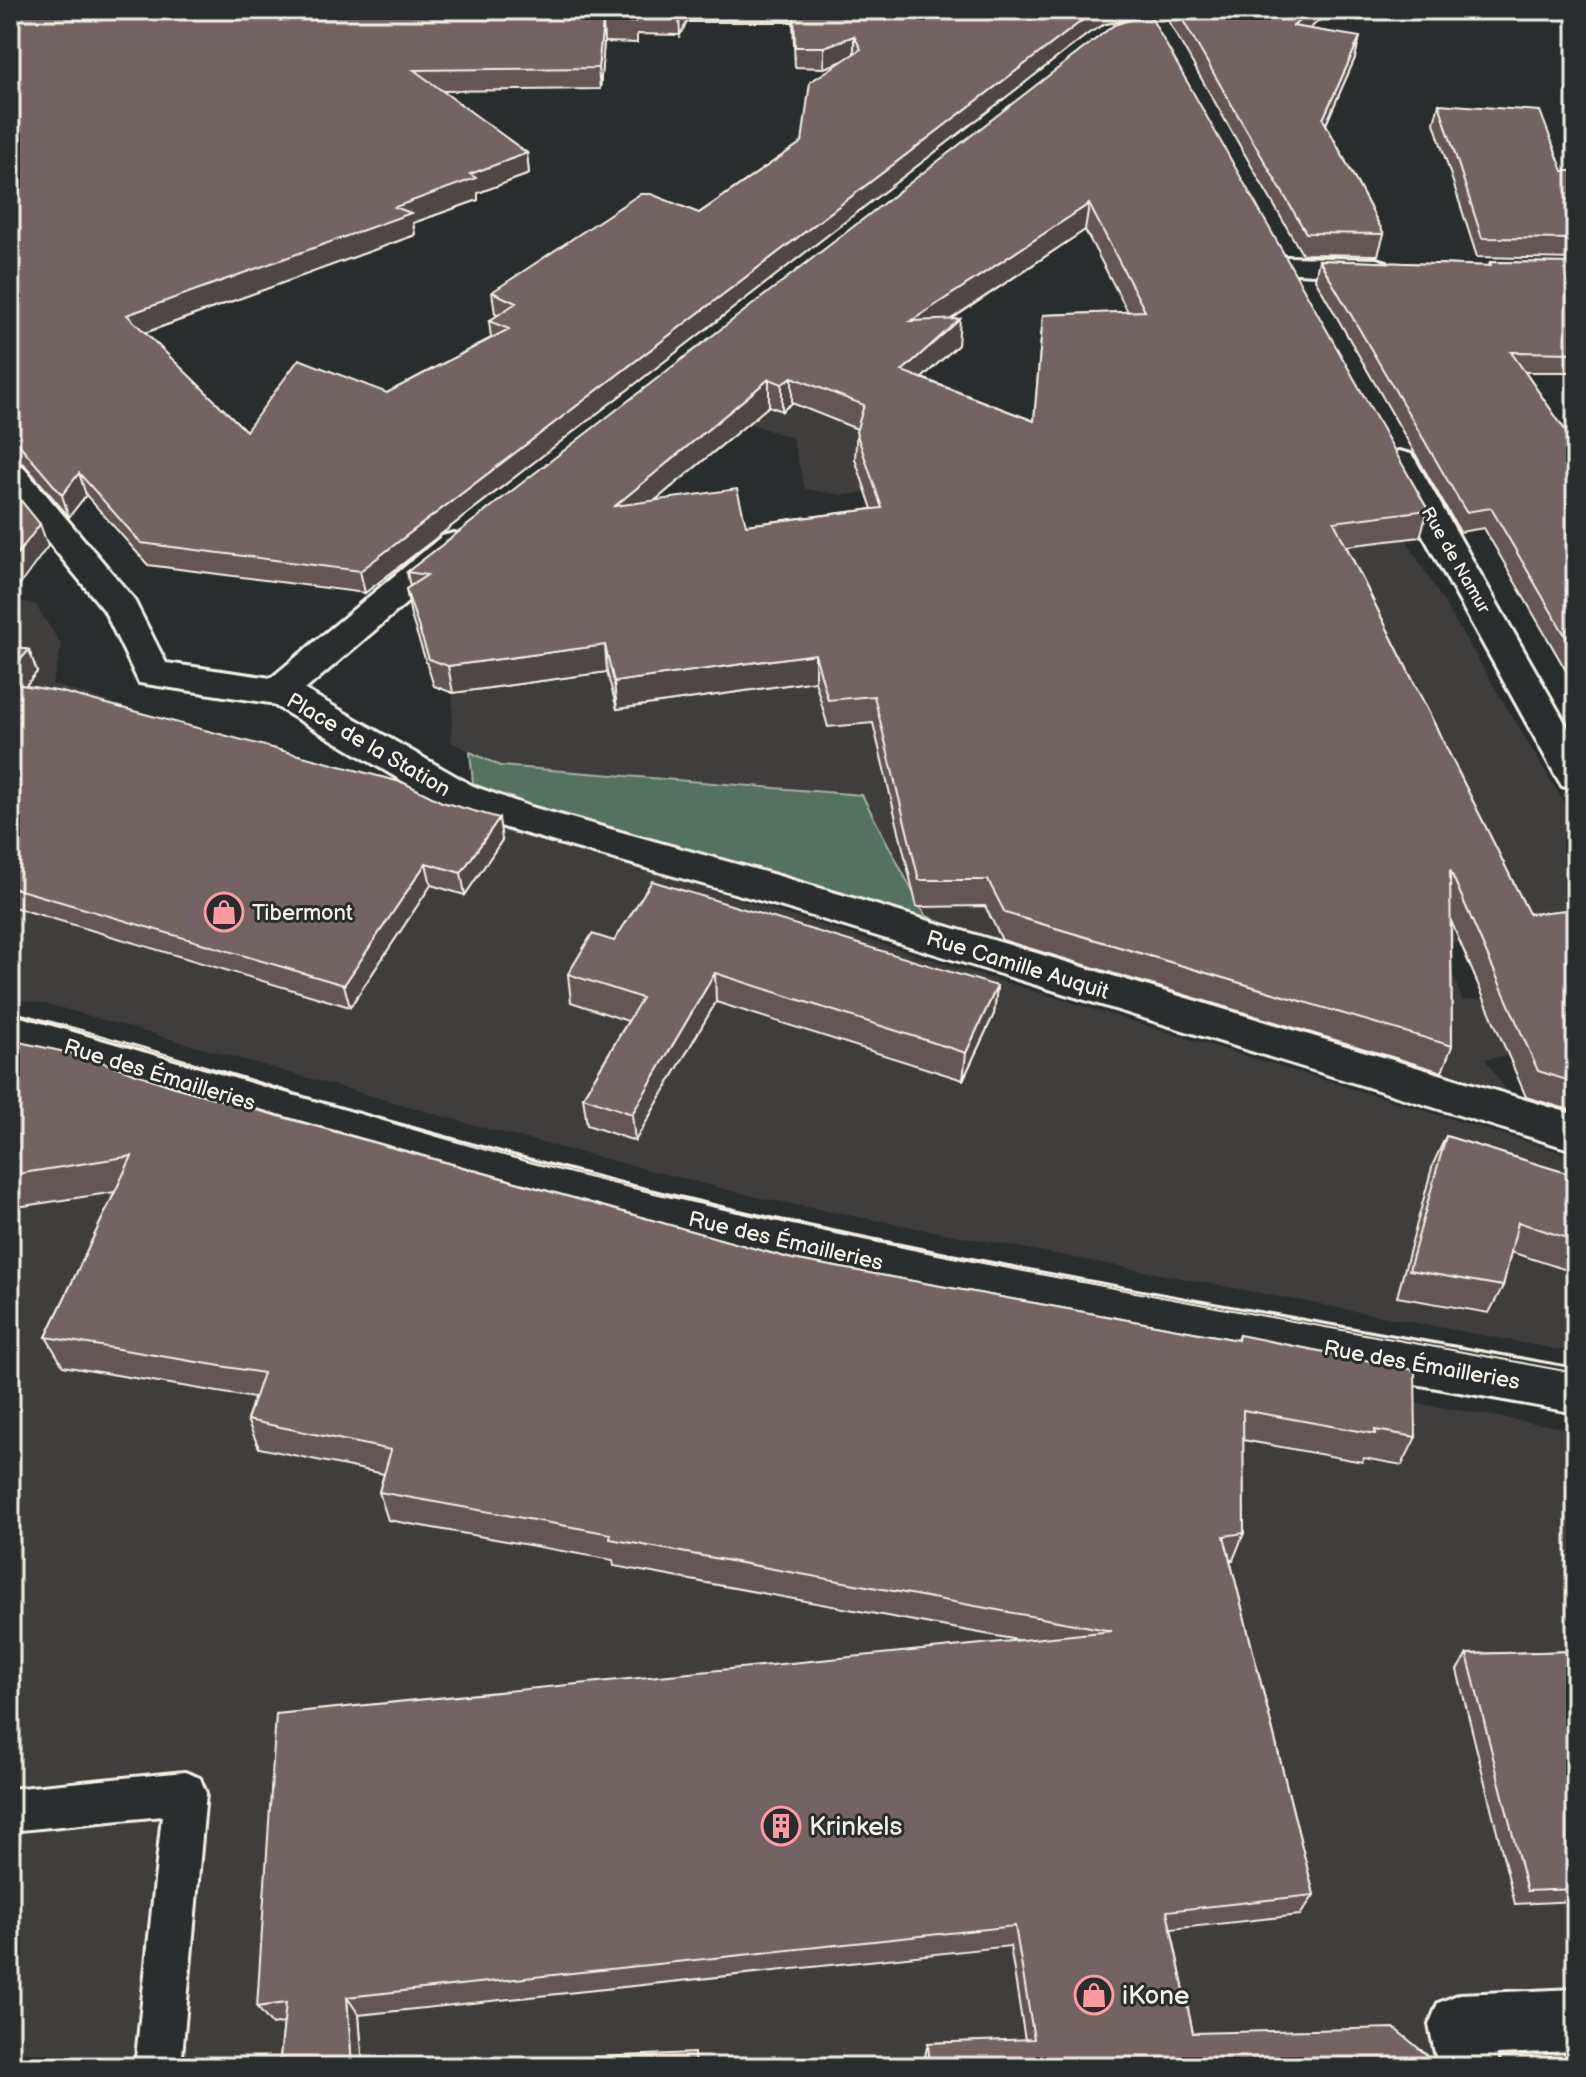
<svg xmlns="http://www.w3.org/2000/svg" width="1586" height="2077" font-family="'Balsamiq Sans',sans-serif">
	<rect width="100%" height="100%" fill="#2a2d2e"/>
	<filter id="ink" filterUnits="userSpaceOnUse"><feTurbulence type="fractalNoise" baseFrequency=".0125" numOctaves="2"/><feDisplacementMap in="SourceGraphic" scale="16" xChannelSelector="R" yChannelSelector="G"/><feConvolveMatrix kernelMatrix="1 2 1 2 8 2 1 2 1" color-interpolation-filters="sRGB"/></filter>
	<g filter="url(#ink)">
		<path fill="#403e3e" d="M759 344 1405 538 1576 823V933L1521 940 1443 943 1462 1001 1512 995 1543 1051 1485 1059 1511 1098 979 952 925 915 862 795 500 766 451 742 453 693 605 674 585 610 923 529 913 487 842 495 805 489 792 438 748 423Z
			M10 599 35 604 62 646 52 684 952 966 1576 1157V1353L765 1199 495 1131 51 1005 10 998Z
			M10 1124 1397 1400 1576 1430V2067H10Z"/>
		<path fill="#557160" stroke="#a4b1a4" stroke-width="2" d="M470 752 500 766 862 795 925 915 951 929 520 818 473 783Z"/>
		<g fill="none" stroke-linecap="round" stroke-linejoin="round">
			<g stroke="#f4f1e8" stroke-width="6">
				<path id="service" d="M185 1772 200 1778 206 1793 181 2067H135L162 1816 10 1831V1789Z"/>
			</g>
			<g stroke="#f4f1e8" stroke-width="6">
				<path id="minor" d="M1287 257 1376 259 1387 262 1391 268 1387 274 1376 277 1276 272 1272 266 1276 260Z
					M1399 451 1411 454 1416 461 1576 742V790L1562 786 1556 776 1382 461 1387 454Z
					M10 463 22 466 133 598 166 663 271 678 442 536 454 533 466 536 472 544 466 552 305 690 473 786 531 807 779 876 1576 1115V1151L776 905 506 828 445 806 270 703 139 683 104 610 10 495Z
					M10 1014C261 1085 511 1162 766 1218 1035 1276 1306 1321 1576 1369V1413C1305 1364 1034 1318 766 1258 511 1200 261 1121 10 1048Z
					M1576 1989V2051L1497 2054 1500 2067H1438L1429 2025 1438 2003 1460 1994Z"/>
			</g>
			<use href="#service" fill="#2a2d2e" fill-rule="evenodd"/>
			<use href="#minor" fill="#2a2d2e" fill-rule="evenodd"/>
			<path stroke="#f4f1e8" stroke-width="2" d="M10 1011C214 1063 411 1135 616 1184 933 1260 1256 1313 1576 1373"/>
		</g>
		<path fill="#635654" stroke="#f4f1e8" stroke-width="2" fill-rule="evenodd" d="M10 10H1136L1134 18 1428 510 1420 537 1346 546 1529 914 1576 909V1112L1526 1097 1451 921 1452 1046 1442 1072 1002 940 985 906 917 907 873 723 828 727 815 681 617 709 607 672 453 693 434 686 411 616 406 589 410 587 407 572 1130 20 1105 24 1089 33 365 593 148 565 86 495 69 517 24 464 10 461ZM687 22H793L795 67 824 68 842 61 802 142 699 213 492 292 495 314 498 315 489 321 491 338 387 393 246 431 145 333 415 235 413 223 478 200V193L529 174 527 153 442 91 600 89 604 42 637 43V34L680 35ZM1085 230 1128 312 1043 315 1034 421 922 378 958 345 952 319ZM792 403 857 429 855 459 872 509 746 525 656 500 769 406 782 411Z
			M1162 10H1324L1323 17 1309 29 1355 58 1326 124 1384 234 1378 255 1302 254Z
			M1439 104 1563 171H1576V259L1477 257 1434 123Z
			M1319 260 1489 266 1490 262 1576 263V372H1525L1576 446V688L1484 528 1460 532 1315 279Z
			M10 645 29 650 37 672 25 686 502 840 465 895 431 885 350 1007 10 906Z
			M614 941 997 986 994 1014 963 1080 716 1002 635 1141 587 1125 583 1097 628 1021 571 1002 568 974Z
			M10 1040 792 1259 1237 1340 1239 1335 1416 1437 1402 1465 1364 1458 1362 1462 1243 1440 1244 1533 1233 1560H1230L1314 1895 1300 1915 1171 1929 1193 2033 1429 2067H925L924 2061 928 2043 1025 2040 1010 1946 359 2015 363 2067H697H279L284 2023 272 2025 257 2007 1018 1640 614 1566 613 1560 388 1520 379 1492 384 1474 259 1448 247 1420 254 1398 63 1366 46 1337 115 1192 10 1208Z
			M1446 1136 1576 1176V1273L1511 1252 1503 1286 1489 1313 1397 1297 1433 1164Z
			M1576 1651V1901L1515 1904 1457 1670 1467 1654Z"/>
		<path fill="#504645" stroke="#f4f1e8" stroke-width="2" d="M681 10H686L687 22 680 35 679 14Z
			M1096 10H1136L1134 19 1105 24 1089 33 365 593 360 571Z
			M1312 10H1324L1323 17 1289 47 1293 26Z
			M603 22 604 42 600 89 598 68Z
			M854 36V57L824 68V47Z
			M1360 37 1355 58 1319 140 1323 119Z
			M527 153 529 174 478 193V200L413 223 415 235 133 337 127 315 395 207 470 174Z
			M1089 204 1085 230 909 347 911 321Z
			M960 319 958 345 901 397 902 371Z
			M792 377V403L782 411V384Z
			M769 379V406L617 532 615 506Z
			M79 473 86 495 69 517 62 495Z
			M40 524 48 546 10 598V564Z
			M605 645 607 672 453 693 448 666Z
			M29 650 37 672 10 704V671Z
			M815 654V681L617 709 614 682Z
			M499 818 502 840 465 895 461 873Z
			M426 863 431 885 350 1007 344 985Z
			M715 973 716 1002 635 1141 632 1114Z
			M997 986 994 1014 963 1080 966 1053Z
			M10 1889 15 1895 10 1935Z
			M347 1997 359 2015 363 2067H352Z"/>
		<path fill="#736462" stroke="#f4f1e8" stroke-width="2" fill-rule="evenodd" d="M10 10H681L679 14H636L635 22H603L598 68 414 70 527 153 470 174 476 178 395 207 411 213 127 315 246 431 299 359 387 393 509 329 489 321 516 303 492 292 640 194H651L699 213 802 142 810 82 861 49 854 36 824 47H795L794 10H1096L360 571 141 543 79 473 62 495 17 442 10 441Z
			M1177 10H1312L1293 26 1360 37 1323 119 1384 234 1306 233Z
			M1149 14 1428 510 1334 522 1529 914 1576 909V1083L1538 1071 1450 870 1452 1046 1005 913 988 880H919L874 696 828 700 815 654 614 682 605 645 448 666 429 659 406 589 427 575 407 572 1114 25ZM1089 204 1145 311 1043 315 1034 421 902 371 960 319 911 321ZM792 377 864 405 856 432 882 508 746 525 737 489 615 506 769 379 782 384Z
			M1439 104 1540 111 1563 171H1576V239L1482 238Z
			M1319 260 1491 266 1490 262 1576 263V353L1511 352 1576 446V654L1491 508 1466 512Z
			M10 487 40 524 10 564Z
			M10 645 29 650 10 671Z
			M10 683 62 692 404 783 442 802 499 818 461 873 426 863 344 985 10 887Z
			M652 881 997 986 966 1053 715 973 632 1114 583 1097 642 998 568 974 592 934 614 941Z
			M10 1040 88 1057 174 1087 792 1259 1238 1340 1239 1335 1415 1370 1416 1437 1375 1430V1434L1243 1410 1244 1533 1224 1536 1314 1895 1167 1911 1193 2033 1394 2028 1427 2055 1429 2067H930L928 2043 1034 2039 1015 1926 347 1997 352 2067H279L286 2003 257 2007 276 1714 1112 1631 610 1539 611 1534 379 1492 391 1450 247 1420 263 1373 46 1337 132 1156 10 1175Z
			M1446 1136 1576 1176V1241L1518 1222 1503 1286 1409 1270Z
			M1576 1651V1889L1527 1891 1467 1654Z
			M694 2053 695 2067H354Z"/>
	</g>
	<defs>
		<g id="shop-ring" transform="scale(2)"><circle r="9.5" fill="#2a2d2e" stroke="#ff9aa2" stroke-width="1.5"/><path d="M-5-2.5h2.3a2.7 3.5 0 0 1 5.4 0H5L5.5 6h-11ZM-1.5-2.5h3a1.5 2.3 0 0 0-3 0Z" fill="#ff9aa2"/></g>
		<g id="building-ring" transform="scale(2)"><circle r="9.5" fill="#2a2d2e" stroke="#ff9aa2" stroke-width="1.5"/><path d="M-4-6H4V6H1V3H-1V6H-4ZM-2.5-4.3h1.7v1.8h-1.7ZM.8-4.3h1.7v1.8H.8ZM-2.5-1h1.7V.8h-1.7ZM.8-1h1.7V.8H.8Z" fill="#ff9aa2"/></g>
	</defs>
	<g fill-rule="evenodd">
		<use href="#shop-ring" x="224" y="912"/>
		<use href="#building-ring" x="781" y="1826"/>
		<use href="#shop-ring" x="1094" y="1995"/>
	</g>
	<g text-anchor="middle" stroke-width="6" stroke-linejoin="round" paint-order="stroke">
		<g font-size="18" fill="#f4f1e8" stroke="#2a2d2e">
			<text transform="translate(1456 560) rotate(60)" y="6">Rue de Namur</text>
		</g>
		<g font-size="22" fill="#f4f1e8" stroke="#2a2d2e">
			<text transform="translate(369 744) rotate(30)" y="8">Place de la Station</text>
			<text transform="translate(1018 964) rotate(17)" y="8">Rue Camille Auquit</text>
			<text transform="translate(160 1074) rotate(17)" y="8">Rue des Émailleries</text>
			<text transform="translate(786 1240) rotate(13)" y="8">Rue des Émailleries</text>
			<text transform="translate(1422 1364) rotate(10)" y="8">Rue des Émailleries</text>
		</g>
		<g font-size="22" fill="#f4f1e8" stroke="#2a2d2e" text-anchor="start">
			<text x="252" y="920">Tibermont</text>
		</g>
		<g font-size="26" fill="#f4f1e8" stroke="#2a2d2e" text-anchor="start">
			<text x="809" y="1835">Krinkels</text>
			<text x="1122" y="2004">iKone</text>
		</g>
	</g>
	<rect width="1586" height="2077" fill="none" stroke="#2a2d2e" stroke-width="40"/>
	<rect x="20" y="20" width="1546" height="2037" fill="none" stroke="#f4f1e8" stroke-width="3" filter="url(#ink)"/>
</svg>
